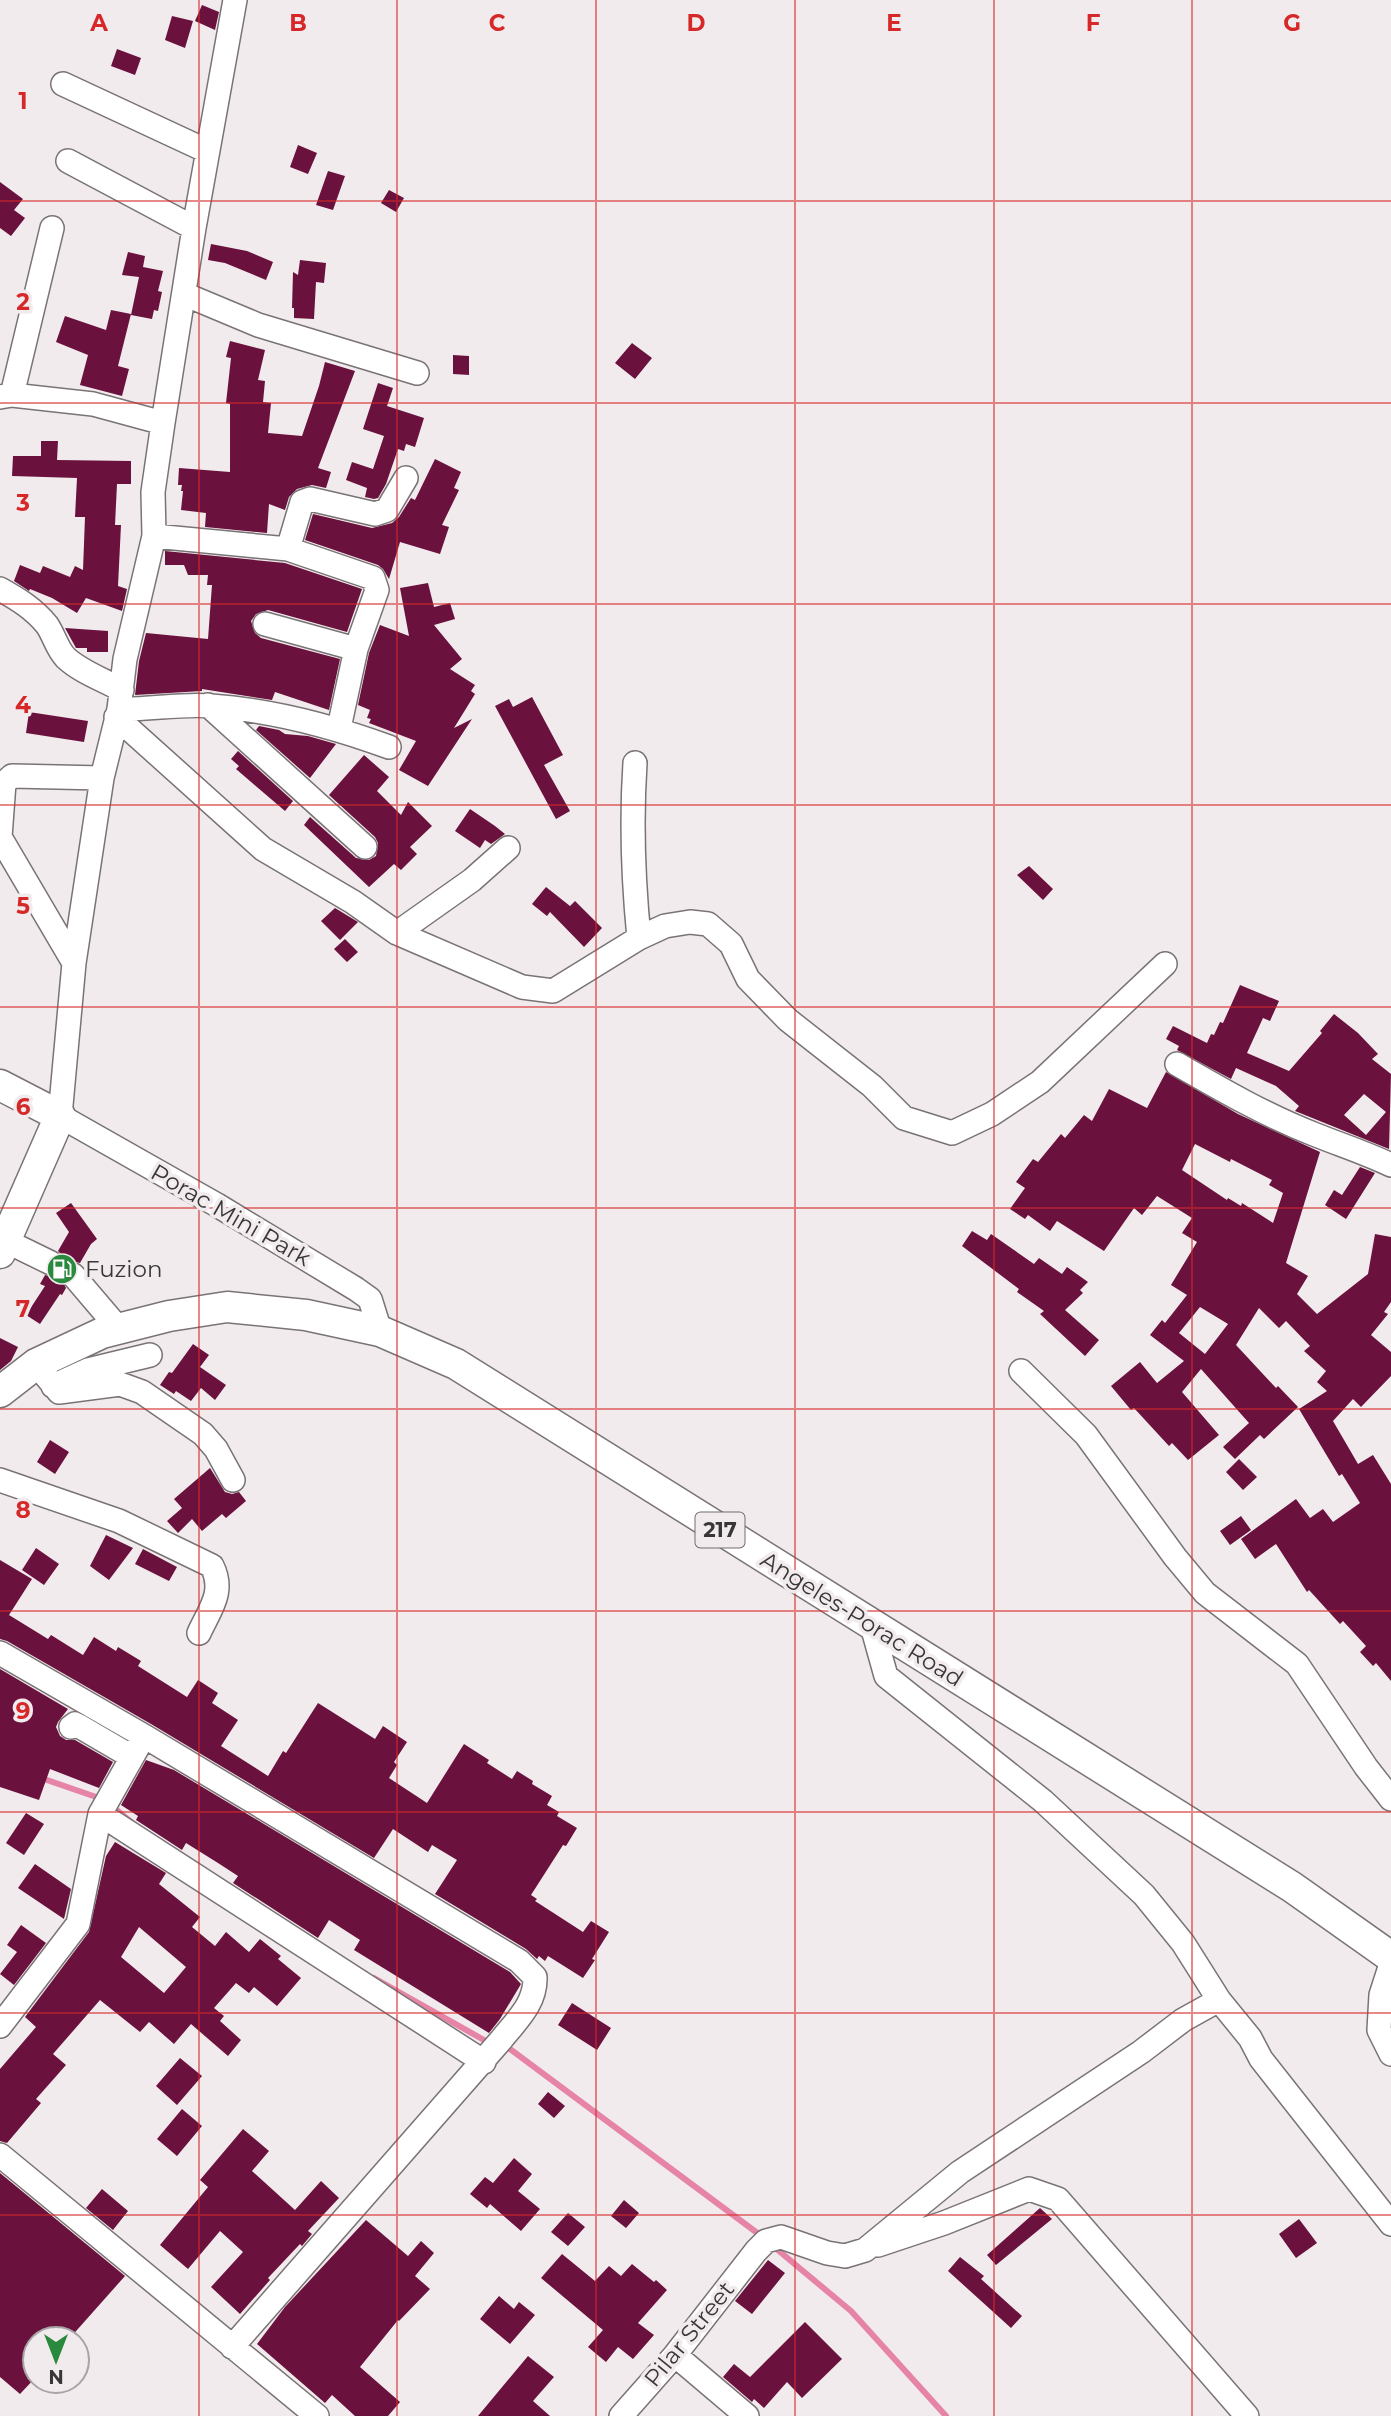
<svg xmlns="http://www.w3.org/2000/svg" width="1391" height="2416" font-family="Montserrat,sans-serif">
	<rect width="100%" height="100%" fill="#f2ebed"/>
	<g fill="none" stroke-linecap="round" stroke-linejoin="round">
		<path stroke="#e684a8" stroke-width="6" d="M41 1778 102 1799
			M118 1811 130 1821
			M374 1978 491 2044
			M506 2046 760 2235
			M773 2246 851 2311 946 2416"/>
	</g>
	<path fill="#6b113d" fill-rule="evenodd" d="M202 5 219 12 215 30 195 21Z
		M172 16 193 21 185 48 165 40Z
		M117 49 141 58 135 75 111 66Z
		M298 145 317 153 308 174 290 167Z
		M328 171 345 176 333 210 316 205Z
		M0 182 23 199 14 210 25 218 11 236 0 228Z
		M389 190 404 198 396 212 381 203Z
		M211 244 247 251 273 262 266 280 225 263 208 260Z
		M128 252 145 256 143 267 163 271 158 291 162 292 158 311 154 310 152 319 131 315 139 277 122 275Z
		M300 260 326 263 324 283 316 282 314 319 294 318V308H292L293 272 298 275Z
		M111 310 131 314 118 366 129 369 122 396 80 385 88 355 56 342 65 316 106 330Z
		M230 341 265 350 258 380 265 381 263 402 271 403 268 433 302 436 319 386 325 362 355 371 318 468 331 472 326 488 312 485 297 489 289 497 285 510 269 504 267 533 205 527 206 513 181 510 183 491H181L182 485H178L179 468 230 472V404L226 403 231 358 226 357Z
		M632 343 652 358 635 379 615 363Z
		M453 355 469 356V375L453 374Z
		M378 383 393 388 387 406 424 418 415 447 406 444 404 451 398 449 386 484 378 498 374 499 365 497 367 488 346 480 352 462 373 469 384 436 363 429Z
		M41 441H58L57 460 131 461V484H117L115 525H121L118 586 127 589 122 611 86 598 77 613 52 598 30 589 29 591 14 581 20 565 40 573 43 566 70 577 75 566 83 570 85 517H75L77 478 12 476 13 456H41Z
		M435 459 461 472 454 488 459 490 442 525 449 527 440 554 400 542 389 579 383 569 378 565 305 540 313 514 372 528 392 523 399 517 411 498 415 500Z
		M165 551 285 563 362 589 347 632 268 610 256 614 251 621 255 633 261 638 340 659 329 710 275 692 272 700 202 689V691L135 695 139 661 146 633 208 639 212 585H207L208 575H188L184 565H165Z
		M428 583 434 607 450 603 455 619 434 625 462 659 450 669 475 685 471 691 475 694 454 728 472 719 428 786 399 770 416 741 369 723 371 719 367 718 370 710 358 705 369 653 380 625 409 636 400 588Z
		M65 628 108 631V652H87V648H76Z
		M532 697 563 755 544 765 570 811 556 819 495 706 509 699 513 707Z
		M29 712 88 721 84 742 26 733Z
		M259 726 279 730 285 734 308 736 336 744 310 778 256 730Z
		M238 751 293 801 285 811 236 769 239 766 231 759Z
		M364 755 389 777 377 791 401 815 408 802 432 826 410 847 417 854 401 870 394 864 369 887 304 825 310 817 356 858 369 860 376 856 378 843 375 837 329 795Z
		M470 809 495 826 505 834 491 844 485 840 480 848 455 831Z
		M1029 866 1053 889 1043 900 1017 875Z
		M546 887 570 906 575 901 602 928 584 947 550 912 547 916 532 904Z
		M335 908 358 922 340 940 321 921Z
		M345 939 358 952 347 962 334 949Z
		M1240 985 1279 1001 1270 1021 1263 1018 1247 1053 1289 1071 1322 1033 1320 1031 1334 1014 1358 1033 1378 1054 1372 1059 1391 1074 1389 1149 1295 1111 1299 1106 1276 1086 1236 1068 1231 1079 1177 1050 1179 1046 1166 1039 1173 1026 1207 1043 1211 1034 1214 1035 1220 1022 1223 1023ZM1364 1094 1386 1112 1366 1135 1344 1115Z
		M1166 1072 1238 1114 1320 1152 1286 1263 1308 1276 1297 1294 1317 1314 1368 1274 1375 1234 1391 1237V1302L1384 1312 1388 1314 1371 1335 1391 1352V1376L1361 1407 1353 1399 1333 1421 1358 1464 1373 1455 1391 1484V1681L1376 1663 1373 1666 1360 1652 1366 1646 1343 1621 1340 1624 1309 1590 1307 1592 1276 1544 1255 1559 1241 1539 1296 1499 1310 1518 1323 1509 1333 1522 1360 1503 1342 1474 1339 1476 1299 1409 1327 1391 1317 1382 1326 1371 1304 1351 1310 1346 1286 1321 1279 1328 1259 1308 1236 1345 1276 1388 1278 1386 1298 1407 1264 1439 1260 1435 1235 1459 1223 1447 1249 1423 1201 1369 1182 1392 1219 1435 1188 1460 1172 1443 1169 1446 1134 1408 1131 1410 1111 1386 1140 1362 1157 1383 1184 1361 1150 1335 1162 1320 1165 1323 1187 1295 1171 1285 1197 1242 1182 1233 1192 1218 1157 1196 1142 1215 1134 1208 1104 1251 1057 1221 1050 1231 1028 1215 1025 1219 1010 1209 1025 1188 1016 1182 1033 1159 1038 1162 1061 1134 1065 1138 1084 1115 1092 1121 1109 1089 1147 1108ZM1195 1144 1230 1162 1231 1159 1272 1180 1269 1185 1283 1193 1273 1223 1242 1203 1241 1206 1228 1198 1227 1200 1182 1170ZM1200 1307 1228 1324 1205 1354 1179 1333Z
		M1360 1167 1375 1173 1346 1219 1325 1205 1334 1190 1342 1195Z
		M71 1203 97 1239 91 1244 80 1263 71 1261 65 1264 63 1256 58 1251 69 1232 56 1213Z
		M972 1231 987 1240 991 1234 1034 1264 1039 1258 1062 1274 1067 1267 1088 1282 1080 1290 1083 1293 1065 1310 1099 1340 1085 1356 1040 1314 1044 1311 1017 1292 1019 1289 962 1246Z
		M59 1274 66 1288 62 1295 60 1294 40 1324 26 1315 45 1286 40 1284 45 1275 53 1277Z
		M0 1338 18 1347 11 1361 0 1370Z
		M193 1344 209 1355 200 1367 226 1385 215 1400 201 1388 191 1401 176 1391 174 1394 160 1385 169 1372 172 1373Z
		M50 1440 69 1452 55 1474 37 1462Z
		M1239 1459 1257 1477 1243 1490 1226 1472Z
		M210 1468 225 1492 232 1494 239 1492 246 1501 226 1518 222 1514 202 1531 192 1519 178 1533 167 1521 182 1508 174 1499Z
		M1241 1516 1251 1530 1230 1545 1220 1531Z
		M106 1535 133 1548 109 1580 90 1566Z
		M36 1548 59 1564 44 1585 22 1570Z
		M143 1549 177 1567 169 1581 135 1564Z
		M0 1560 32 1579 9 1615 48 1639 51 1635 83 1655 94 1637 116 1651 118 1647 141 1661 138 1666 187 1697 198 1680 218 1693 212 1703 238 1720 221 1746 268 1776 283 1751 286 1753 318 1703 375 1739 383 1726 407 1742 394 1762 397 1765 389 1778 427 1803 464 1744 489 1760 487 1763 512 1779 517 1771 533 1781 532 1784 552 1796 547 1805 559 1812 557 1816 577 1828 566 1846 563 1845 531 1895 537 1899 535 1901 583 1932 591 1921 609 1932 592 1959 595 1960 583 1978 548 1956 545 1961 539 1956 537 1959 526 1949 435 1894 457 1860 432 1845 428 1852 393 1829 374 1858 151 1724 7 1641 0 1639Z
		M0 1669 68 1709 58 1722 56 1727 60 1736 66 1740H75L113 1762 99 1788 50 1769 39 1800 0 1787Z
		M146 1760 174 1770 510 1972 521 1984 500 2019 489 2033 354 1950 360 1940 329 1920 318 1938 233 1883 238 1876 218 1863 186 1843 182 1850 136 1820 138 1816 121 1805Z
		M26 1813 44 1824 24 1855 6 1843Z
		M115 1842 166 1873 159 1884 200 1917 192 1927 215 1946 226 1932 249 1952 260 1939 281 1956 278 1959 301 1978 277 2006 254 1987 249 1993 236 1983 214 2008 224 2016 220 2021 241 2040 228 2056 191 2024 174 2044 149 2022 140 2032 100 2000 53 2054 66 2065 36 2099 41 2103 7 2143 0 2141V2069L36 2027 25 2017 89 1932 106 1856ZM139 1927 186 1967 164 1993 121 1957Z
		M35 1864 71 1889 64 1919 18 1888Z
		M21 1925 46 1943 14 1985 0 1974 17 1952 7 1945Z
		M572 2003 611 2028 597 2050 558 2025Z
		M180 2058 202 2076 177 2105 156 2086Z
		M548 2092 565 2106 554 2118 538 2104Z
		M182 2109 202 2126 177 2156 157 2139Z
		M243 2129 269 2151 252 2171 295 2210 321 2181 339 2198 308 2231 312 2234 302 2246 300 2244 268 2278 270 2280 240 2314 211 2287 243 2252 220 2231 188 2269 160 2245 208 2187 200 2180Z
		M514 2158 532 2174 518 2191 540 2209 521 2231 490 2204 487 2208 470 2194 485 2177 493 2183Z
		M0 2173 125 2276 69 2339H35V2378L20 2394 0 2377Z
		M102 2189 128 2211 113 2230 86 2208Z
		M624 2200 639 2213 626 2228 611 2216Z
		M1040 2208 1052 2219 996 2265 987 2255Z
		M568 2213 585 2227 568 2246 551 2232Z
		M1299 2219 1317 2243 1296 2258 1279 2234Z
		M366 2220 408 2256 421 2241 434 2253 415 2276 430 2289 399 2321 398 2320 360 2367 400 2402 388 2416H355L332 2395 325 2403 257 2344 285 2307Z
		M562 2254 595 2281 609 2266 621 2276 632 2264 654 2282 656 2280 667 2290 638 2323 654 2335 633 2359 618 2347 606 2362 588 2347 603 2330 541 2278Z
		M960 2257 984 2276 981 2279 1022 2316 1011 2328 948 2271Z
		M768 2260 785 2273 752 2314 735 2301Z
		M499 2296 514 2309 519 2302 535 2315 510 2344 480 2319Z
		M805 2322 842 2359 802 2398 787 2382 764 2408 754 2399 752 2402 723 2377 734 2364 750 2377Z
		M528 2356 554 2377 533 2401 550 2416H478Z"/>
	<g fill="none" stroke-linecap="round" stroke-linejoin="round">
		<g stroke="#7a7375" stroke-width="26">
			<path id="minor" d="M235 0 194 228 163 423 153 492 154 536 125 659 119 709 102 778 74 963 60 1116 217 1205 356 1289 370 1299 380 1331
				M63 84 207 151
				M68 161 194 228
				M184 294 258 325 417 373
				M12 395 52 228
				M0 397 12 395 93 404 163 423
				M154 536 288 549 373 578 377 590 356 649 339 728
				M288 549 302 502 310 499 375 514 387 510 406 478
				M0 589C18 599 34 609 47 625 54 635 57 649 66 658 81 672 104 680 122 690
				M265 624 356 649
				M208 705 365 847
				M119 709C149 710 183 703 211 706 272 710 332 726 389 747
				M116 717 263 849 353 902 397 933 522 987 553 991 639 938 665 926 690 922 708 924 731 944 748 979 788 1020 872 1086 904 1118 952 1133 992 1114 1040 1082 1165 964
				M635 763C631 823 633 878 639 938
				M397 933 472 880 508 848
				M74 963 0 837 4 783 12 776 102 778
				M1177 1064C1222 1090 1267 1116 1316 1135 1341 1145 1366 1153 1391 1165
				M6 1241 51 1263
				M73 1275 119 1329
				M36 1364 59 1392 120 1384 142 1392 203 1434 216 1449 233 1480
				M1021 1371 1086 1435 1175 1557 1205 1593 1297 1664 1366 1767 1391 1799
				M53 1386 88 1370 150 1355
				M0 1480 119 1521 212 1566C225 1592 210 1609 199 1633
				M872 1626 886 1676 1043 1801 1144 1895 1183 1943 1219 2000 1250 2038 1261 2059 1391 2224
				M0 1653 144 1736 519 1961 535 1977C536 2003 517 2020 501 2040L232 2347
				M71 1727 75 1724 79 1726 132 1757
				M100 1814 484 2062
				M1391 1964 1381 1995 1379 2030 1391 2054
				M0 2026 78 1924 100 1814 144 1736
				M0 2155 317 2416
				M878 2245 944 2223 1029 2189 1058 2199 1247 2416
				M675 2355 747 2416
				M621 2416 675 2355 756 2251 766 2241 781 2237 827 2253 845 2256 865 2250 960 2172 1141 2052 1183 2020 1219 2000"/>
		</g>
		<g stroke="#7a7375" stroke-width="33">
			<path id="major" d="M0 1085 60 1116 0 1253
				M0 1392 36 1364 102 1333 169 1316 227 1307 306 1315 380 1331 456 1364 1292 1887 1391 1957"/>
		</g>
		<use href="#minor" stroke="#fff" stroke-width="23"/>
		<use href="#major" stroke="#fff" stroke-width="30"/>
	</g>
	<path fill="none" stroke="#d62828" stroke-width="2" stroke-opacity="0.55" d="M199 0V2416M397 0V2416M596 0V2416M795 0V2416M994 0V2416M1192 0V2416M0 201H1391M0 403H1391M0 604H1391M0 805H1391M0 1007H1391M0 1208H1391M0 1409H1391M0 1611H1391M0 1812H1391M0 2013H1391M0 2215H1391"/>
	<defs>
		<g id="fuel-disc" transform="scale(1.575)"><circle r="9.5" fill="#29893d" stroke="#f2ebed"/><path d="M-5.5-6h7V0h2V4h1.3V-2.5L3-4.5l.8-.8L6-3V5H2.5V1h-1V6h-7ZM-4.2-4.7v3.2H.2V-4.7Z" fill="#fff"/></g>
	</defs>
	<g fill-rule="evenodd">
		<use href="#fuel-disc" x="62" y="1269"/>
	</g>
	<g text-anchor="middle" stroke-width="7" stroke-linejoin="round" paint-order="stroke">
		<rect fill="#f2ebed" stroke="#706c6e" stroke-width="2" x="695.5" y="1512.5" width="49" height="35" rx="5"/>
		<g font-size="21" font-weight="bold" fill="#393637">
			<text x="720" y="1537">217</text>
		</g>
		<g font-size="23" fill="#393637" stroke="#f2ebed">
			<text transform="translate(231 1215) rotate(30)" y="8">Porac Mini Park</text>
			<text transform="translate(862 1619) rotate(32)" y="8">Angeles-Porac Road</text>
			<text transform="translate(689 2334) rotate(-51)" y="8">Pilar Street</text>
		</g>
		<g font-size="23" fill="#393637" stroke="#f2ebed" text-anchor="start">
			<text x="85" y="1277">Fuzion</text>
		</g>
	</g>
	<g font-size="23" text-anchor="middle" font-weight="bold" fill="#d62828" stroke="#f2ebed" stroke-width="7" stroke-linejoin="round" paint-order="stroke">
		<text x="99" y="31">A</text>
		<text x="298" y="31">B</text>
		<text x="497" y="31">C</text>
		<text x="696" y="31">D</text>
		<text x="894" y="31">E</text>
		<text x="1093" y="31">F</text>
		<text x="1292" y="31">G</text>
		<text x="23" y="109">1</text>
		<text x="23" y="310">2</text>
		<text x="23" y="511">3</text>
		<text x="23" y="713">4</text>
		<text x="23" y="914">5</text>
		<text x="23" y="1115">6</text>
		<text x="23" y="1317">7</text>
		<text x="23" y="1518">8</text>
		<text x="23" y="1719">9</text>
	</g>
	<g transform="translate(56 2360) rotate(180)"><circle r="33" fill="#f2ebed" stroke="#a8a3a4" stroke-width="2"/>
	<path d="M0-5L12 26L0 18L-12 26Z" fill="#29893d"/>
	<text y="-10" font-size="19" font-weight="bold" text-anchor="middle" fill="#393637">N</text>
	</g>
</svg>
